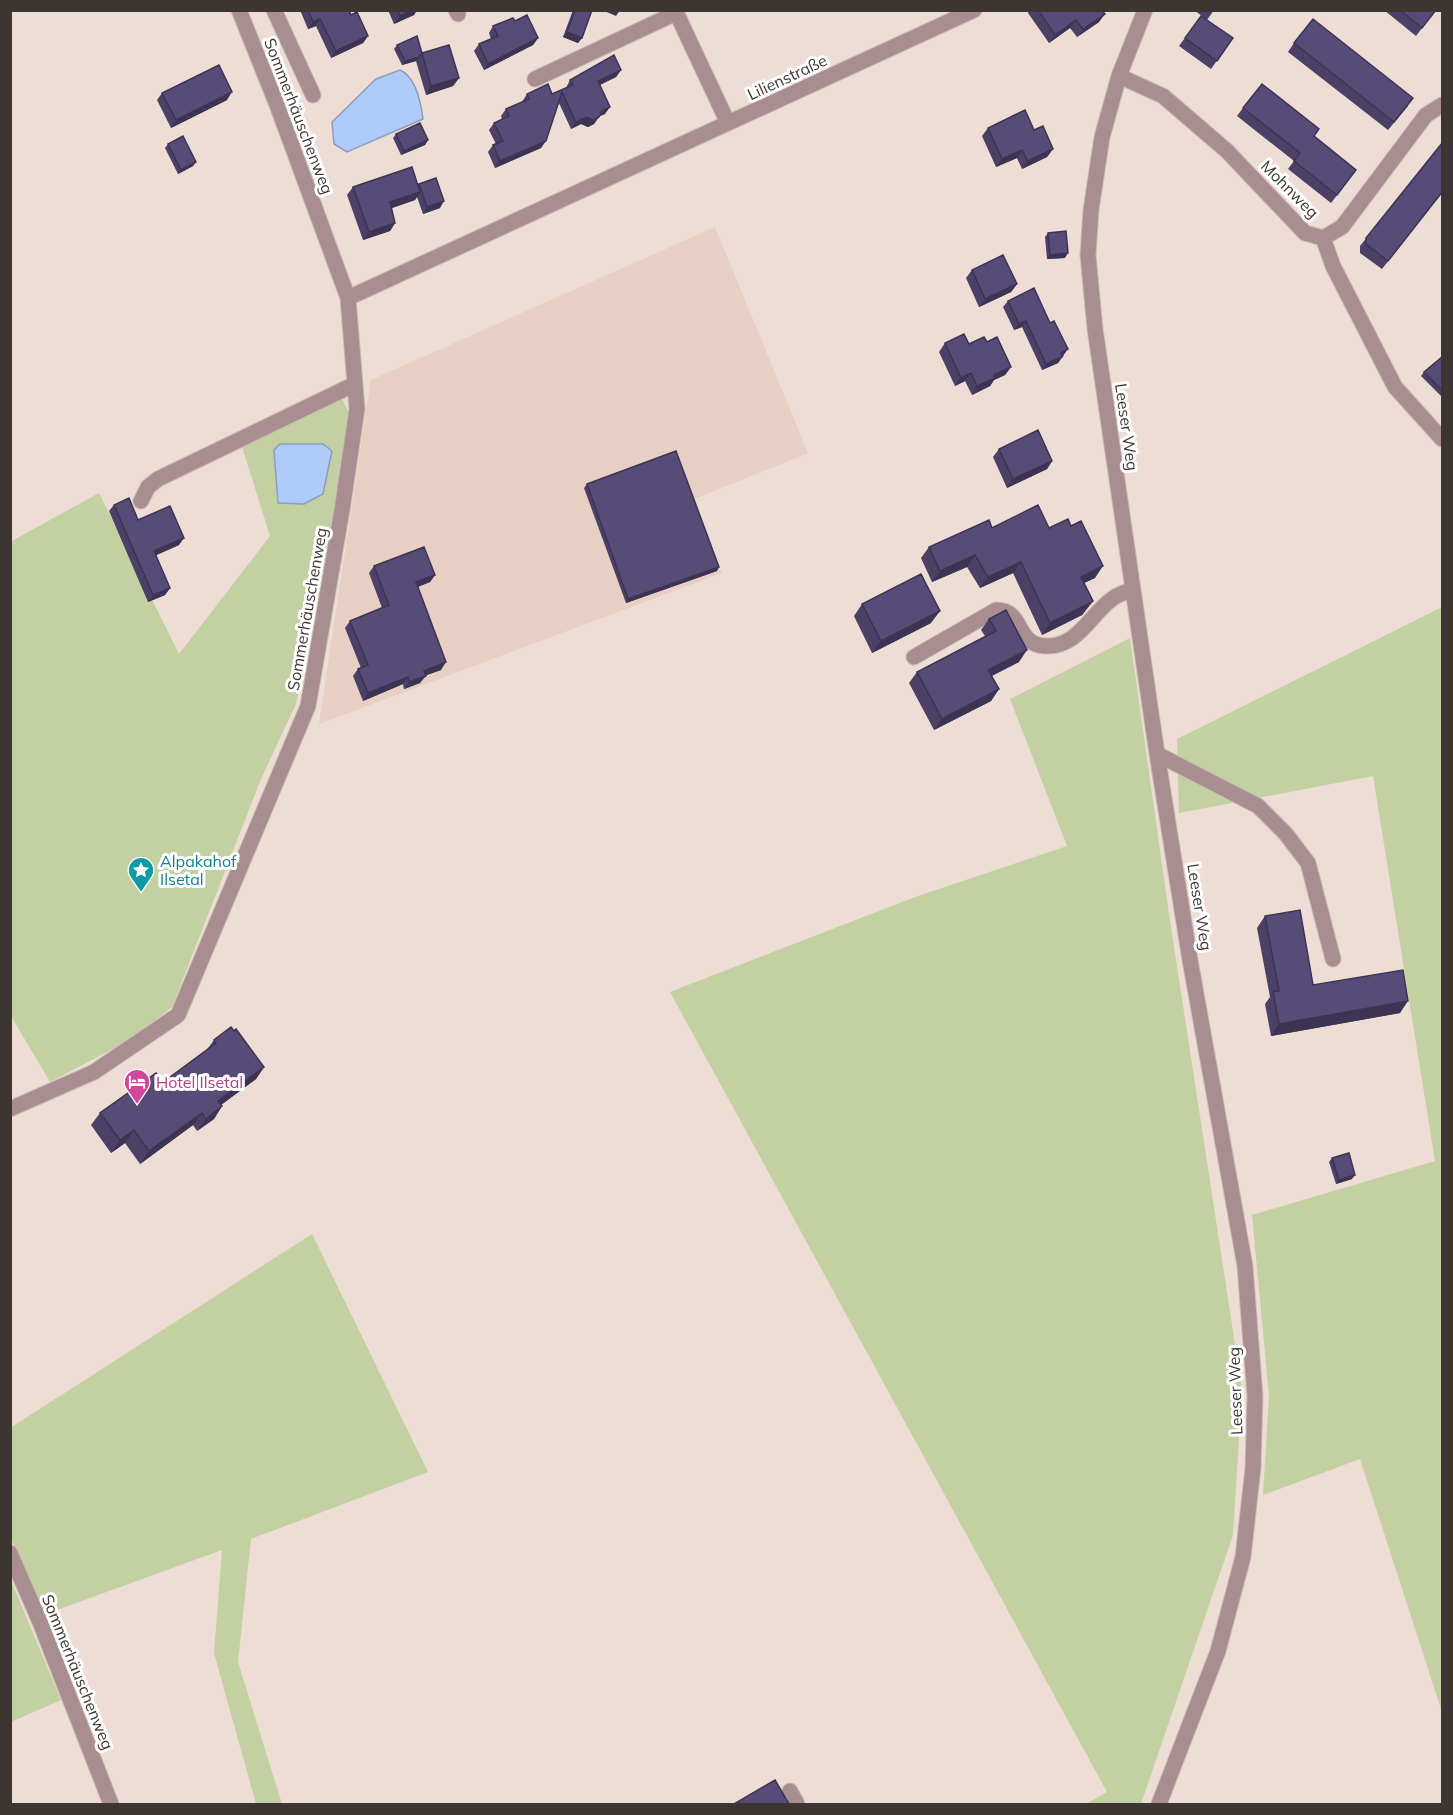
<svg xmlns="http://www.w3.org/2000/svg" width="1453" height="1815" font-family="Mulish,sans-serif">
	<rect width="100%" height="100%" fill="#eeddd5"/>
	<path fill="#e7cfc3" d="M715 227 808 453 692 500 722 573 319 724 371 380Z"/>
	<path fill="#c3d0a1" d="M336 387 350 415 331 533 296 704 261 779 172 1007 130 1040 50 1082 11 1016 10 542 99 493 179 654 270 536 239 437Z
		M1442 607V1712L1360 1459 1263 1495 1269 1396 1252 1215 1435 1161 1373 776 1179 813 1177 739Z
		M1130 638 1169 914 1242 1390 1233 1535 1141 1804H1086L1107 1792 670 992 915 897 1067 846 1010 699Z
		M312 1234 428 1472 251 1539 238 1662 282 1804H256L214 1653 222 1550 46 1614 11 1539 10 1428Z
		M10 1578 61 1700 11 1722H10Z"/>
	<path fill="#aecbf9" stroke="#8c9ebd" stroke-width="1.5" d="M400 70C416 77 421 103 423 119L347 152 334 144 332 122 376 79Z
		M280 444H323L332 451 323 494 304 504 278 503 274 450Z"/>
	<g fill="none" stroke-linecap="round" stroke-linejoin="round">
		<g stroke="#cabbb4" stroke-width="17">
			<path id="minor" d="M274 10 313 95
				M456 10 458 14
				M675 10 728 123 974 10
				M1145 10 1119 76 1102 137 1091 210 1088 255 1095 329 1157 754 1190 960 1245 1266 1255 1396 1253 1468 1243 1557 1218 1651 1159 1804
				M1119 76 1163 96 1227 151 1305 233 1323 238 1342 227 1426 115 1442 105
				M535 79 676 13
				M1323 238 1333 266 1395 387 1442 439
				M348 298 728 123
				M141 501 148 487 158 479 355 384
				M914 657 996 610C1025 610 1014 644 1045 646 1077 648 1090 615 1112 599 1118 594 1125 592 1133 590
				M1157 754 1258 806 1286 834 1308 863 1333 959
				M10 1109 94 1072 178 1015 308 706 342 510 357 409 348 298 277 105 239 10
				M10 1553 40 1622 111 1804
				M790 1791 797 1804"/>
		</g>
		<use href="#minor" stroke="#a88e91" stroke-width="15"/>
	</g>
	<path fill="#4b4066" d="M300 10H349L351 15 368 36 363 43 331 58 316 26 308 29Z
		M388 10H417L414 15 394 24Z
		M573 10H592L582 38 578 43 563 37Z
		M1030 10H1102L1099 22 1077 37 1070 28 1049 43 1028 13Z
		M1194 10H1214L1207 20Z
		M1384 10H1436L1416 36Z
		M1201 16 1233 38 1211 69 1179 46Z
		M515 21 538 38 533 45 484 70 474 51 479 44 491 39 489 33 493 26Z
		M1294 43 1408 106 1388 130 1288 52Z
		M397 45 422 53 459 78 453 86 426 95 416 61 402 65 394 49Z
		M621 70 616 77 600 85 605 114 599 116 594 124 588 127 581 124 571 129 559 103 541 148 495 168 488 152 493 145 496 144 489 130 494 123 502 119 501 116 506 109 522 102 527 94H552L566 88 570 80Z
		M162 93 227 100 171 128 157 100Z
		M1243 108 1314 136 1356 170 1331 203 1288 169 1294 161 1237 116Z
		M988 128 1034 130 1053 149 1047 157 1022 169 1017 158 996 167 982 136Z
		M396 134 428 140 425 145 401 155 393 138Z
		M1443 142V191L1382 269 1360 253V246Z
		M168 144 196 162 193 166 178 174 165 148Z
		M419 184 440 208 423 214 417 197 415 200 391 208 395 223 390 231 363 240 347 195 353 187 418 186Z
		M1048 233 1065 258 1047 259 1045 237Z
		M972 270 1017 284 1011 292 979 307 966 278Z
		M1008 301 1064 356 1062 357 1058 363 1042 370 1022 327 1014 330 1003 307Z
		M987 342 1011 367 1005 375 994 380 990 386 972 395 965 381 955 386 939 352 945 343 969 344Z
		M1443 356V398L1421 376 1424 372Z
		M999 449 1052 461 1047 469 1007 488 993 457Z
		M587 484 717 571 626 603 584 488Z
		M114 505 179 545 156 555 170 588 165 595 148 602 109 511Z
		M992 528H1049L1095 578 1084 583 1093 601 1082 615 1042 635 1013 573 980 588 967 567 932 582 921 558 929 547Z
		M374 566 435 575 430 582 418 587 441 670 425 675 420 683 404 689 403 684 363 701 353 676 358 669 361 668 345 628 350 621 382 608 369 573Z
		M862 604 931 623 872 653 854 616Z
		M989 619 1019 662 992 676 999 689 991 701 934 730 909 683 917 672 985 636 981 630Z
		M1265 916 1313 985 1400 1013 1271 1036 1265 1004 1270 997 1257 928Z
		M214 1040 264 1067 256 1079 221 1105 222 1106 214 1119 197 1131 193 1125 140 1164 125 1143 111 1153 91 1125 100 1113 162 1081 166 1080 206 1051Z
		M1332 1158 1352 1179 1336 1184 1329 1162Z"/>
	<path fill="#3d3453" d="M412 10H417L414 15 394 24 400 16Z
		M602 10H620L616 16Z
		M1105 14 1099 22 1077 37 1083 29Z
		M320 19 316 26 308 29 313 22Z
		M1076 20 1070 28 1049 43 1055 35Z
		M567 32 582 38 578 43 563 37Z
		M368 36 363 43 331 58 336 51Z
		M538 38 533 45 484 70 488 64Z
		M419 57 416 61 402 65 405 61Z
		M621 70 616 77 593 88 598 81Z
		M459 78 453 86 426 95 431 86Z
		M232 92 227 100 171 128 176 120Z
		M610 107 605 114 596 118 602 111Z
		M587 117H599L594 124 588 127 581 124 571 129 576 122Z
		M428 140 425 145 401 155 404 151Z
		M546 141 541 148 495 168 500 161Z
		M1053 149 1047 157 1022 169 1028 161Z
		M1022 150 1017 158 996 167 1002 159Z
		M196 162 193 166 178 174 181 170Z
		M420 192 415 200 384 211 390 202Z
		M444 201 440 208 423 214 427 207Z
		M395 223 390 231 363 240 369 232Z
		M1068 253 1065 258 1047 259 1050 255Z
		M1017 284 1011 292 979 307 985 299Z
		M1026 321 1022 327 1014 330 1019 324Z
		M1068 349 1058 363 1042 370 1046 364 1061 353Z
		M1011 367 1005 375 994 380 990 386 972 395 977 386 994 375Z
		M971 373 965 381 955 386 961 378Z
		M1052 461 1047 469 1007 488 1013 479Z
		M184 538 179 545 150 558 154 551Z
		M975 555 967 567 932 582 940 571Z
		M1021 562 1013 573 980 588 988 577Z
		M1103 566 1095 578 1073 588 1081 577Z
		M719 567 717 571 626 603 628 599Z
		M435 575 430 582 411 589 416 582Z
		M170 588 165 595 148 602 153 595Z
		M1093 601 1082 615 1042 635 1050 623Z
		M940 611 931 623 872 653 881 641Z
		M1027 650 1019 662 981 681 988 670Z
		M446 662 441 670 419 678 424 671Z
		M426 676 420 683 404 689 409 682Z
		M408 677 403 684 363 701 368 693Z
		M999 689 991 701 934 730 942 719Z
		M1408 1001 1400 1013 1271 1036 1279 1024Z
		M264 1067 256 1079 210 1113 218 1101Z
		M222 1106 214 1119 197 1131 206 1119Z
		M202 1113 193 1125 140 1164 149 1151Z
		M134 1130 125 1143 111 1153 120 1140Z
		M1355 1175 1352 1179 1336 1184 1339 1180Z"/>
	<path fill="#574b77" stroke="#3d3453" stroke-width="1.5" d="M308 10H349L351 15 357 12 368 36 336 51 320 19 313 22Z
		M398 10H412L400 16Z
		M575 10H592L582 38 567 32Z
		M1038 10H1102L1105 14 1083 29 1076 20 1055 35Z
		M1400 10H1436L1422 28Z
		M527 15 538 38 488 64 479 44 498 36 493 26 513 18 515 21Z
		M1201 16 1233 38 1217 61 1185 38Z
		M1313 19 1413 98 1394 122 1294 43Z
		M417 36 422 53 419 57 405 61 397 45Z
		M449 45 459 78 431 86 422 53Z
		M614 55 621 70 598 81 610 107 602 111 599 117 593 120 587 117 576 122 562 92 546 141 500 161 493 145 503 141 494 123 509 116 506 109 529 99 527 94 548 84 552 94 573 85 570 80Z
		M219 65 232 92 176 120 162 93Z
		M1262 84 1319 129 1314 136 1356 170 1337 195 1294 161 1300 153 1243 108Z
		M1025 110 1034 130 1043 126 1053 149 1028 161 1022 150 1002 159 988 128Z
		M420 123 428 140 404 151 396 134Z
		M183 136 196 162 181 170 168 144Z
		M1443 142V191L1388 261 1366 244V238Z
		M412 167 420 192 390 202 395 223 369 232 353 187Z
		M436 178 444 201 427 207 419 184Z
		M1066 231 1068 253 1050 255 1048 233Z
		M1003 255 1017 284 985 299 972 270Z
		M1034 288 1050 323 1054 321 1068 349 1061 353 1062 357 1046 364 1026 321 1019 324 1008 301Z
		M964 334 969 344 984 337 987 342 997 337 1011 367 994 375 995 378 977 386 971 373 961 378 945 343Z
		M1443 356V391L1424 372Z
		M1038 430 1052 461 1013 479 999 449Z
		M676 451 719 567 628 599 587 484Z
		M129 498 138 520 170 506 184 538 154 551 170 588 153 595 114 505Z
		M1038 505 1049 528 1068 519 1071 526 1081 521 1103 566 1081 577 1093 601 1090 603 1050 623 1021 562 988 577 975 555 940 571 929 547 989 520 992 528Z
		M424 547 435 575 416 582 446 662 424 671 426 676 409 682 408 677 368 693 358 669 368 665 350 621 389 605 374 566Z
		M921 574 940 611 881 641 862 604Z
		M1006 610 1027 650 988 670 999 689 942 719 917 672 996 631 989 619Z
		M1300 910 1313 985 1403 970 1408 1001 1279 1024 1273 992 1279 991 1265 916Z
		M231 1027 234 1031 236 1029 264 1067 218 1101 222 1106 206 1119 202 1113 149 1151 134 1130 120 1140 100 1113 156 1073 162 1081 165 1079 166 1080 216 1043 214 1040Z
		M1349 1153 1355 1175 1339 1180 1332 1158Z
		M775 1780 789 1804H734Z"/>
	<defs>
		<g id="sight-pin" transform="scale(1.35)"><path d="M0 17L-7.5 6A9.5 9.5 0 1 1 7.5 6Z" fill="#0f9aa8" stroke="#fff"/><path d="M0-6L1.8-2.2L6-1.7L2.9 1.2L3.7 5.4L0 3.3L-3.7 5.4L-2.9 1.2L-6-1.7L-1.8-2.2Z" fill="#fff"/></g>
		<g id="hotel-pin" transform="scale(1.35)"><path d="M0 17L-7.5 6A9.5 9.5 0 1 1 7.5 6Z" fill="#d1479c" stroke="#fff"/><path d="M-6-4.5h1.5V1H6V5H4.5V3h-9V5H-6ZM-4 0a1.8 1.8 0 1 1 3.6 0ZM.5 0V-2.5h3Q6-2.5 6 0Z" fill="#fff"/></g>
	</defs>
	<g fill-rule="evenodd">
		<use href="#sight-pin" x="141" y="870"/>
		<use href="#hotel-pin" x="137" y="1082"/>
	</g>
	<g text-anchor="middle" stroke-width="6" stroke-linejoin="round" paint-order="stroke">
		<g font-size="16" fill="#3c3532" stroke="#fff">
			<text transform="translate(787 77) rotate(-25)" y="6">Lilienstraße</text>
			<text transform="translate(299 116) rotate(69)" y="6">Sommerhäuschenweg</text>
			<text transform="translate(1290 189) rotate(45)" y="6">Mohnweg</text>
			<text transform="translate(1127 427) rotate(82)" y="6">Leeser Weg</text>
			<text transform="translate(307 609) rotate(-80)" y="6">Sommerhäuschenweg</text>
			<text transform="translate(1200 907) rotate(81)" y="6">Leeser Weg</text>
			<text transform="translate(1235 1391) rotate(-92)" y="6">Leeser Weg</text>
			<text transform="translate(78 1672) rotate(68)" y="6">Sommerhäuschenweg</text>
		</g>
		<g font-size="16" fill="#0d838f" stroke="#fff" text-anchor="start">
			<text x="160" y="867">Alpakahof<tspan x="160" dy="18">Ilsetal</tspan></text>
		</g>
		<g font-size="16" fill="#b23c85" stroke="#fff" text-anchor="start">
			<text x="156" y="1088">Hotel Ilsetal</text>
		</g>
	</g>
	<rect width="1453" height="1815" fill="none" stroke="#3c3532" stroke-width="24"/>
</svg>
